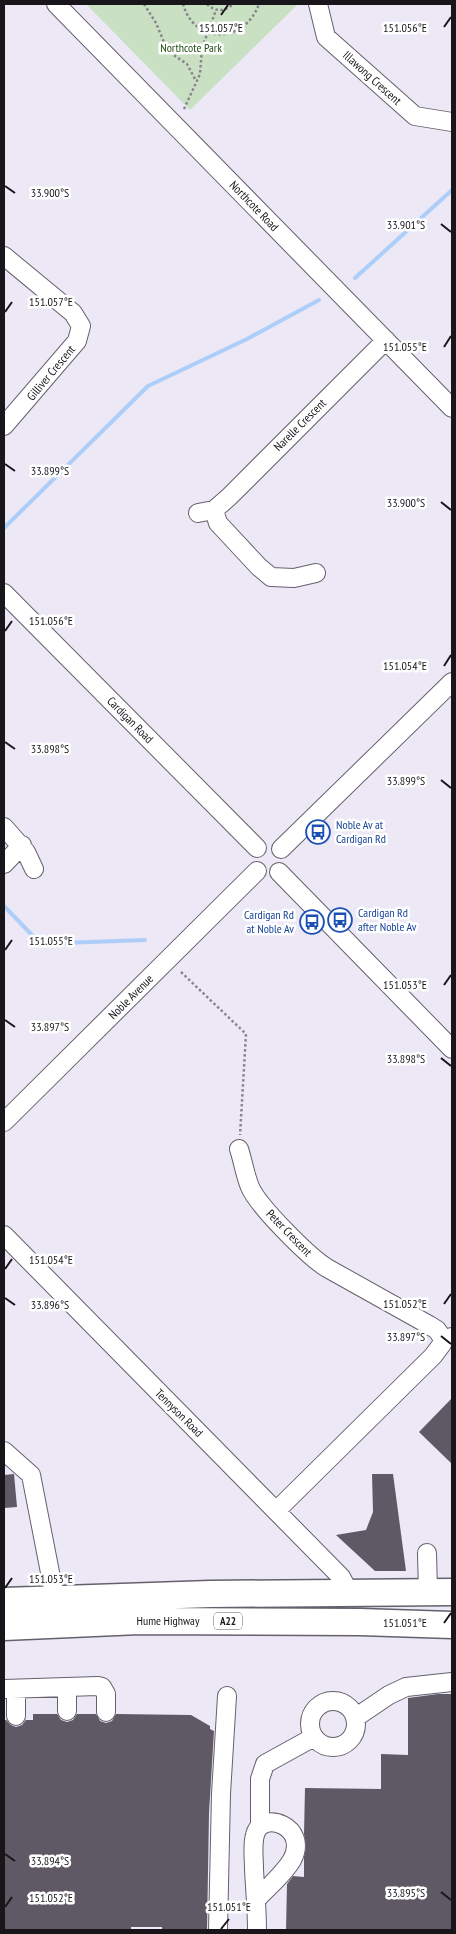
<svg xmlns="http://www.w3.org/2000/svg" width="456" height="1934" font-family="'PT Sans Narrow',sans-serif">
	<rect width="100%" height="100%" fill="#ece8f6"/>
	<path fill="#c9e0c3" d="M86 4H298L190 110Z"/>
	<g fill="none" stroke-linecap="round" stroke-linejoin="round">
		<path stroke="#accef8" stroke-width="4" d="M355 278 452 190
			M4 528 148 386 247 339 319 300
			M4 906 32 935 45 942 63 943 145 940"/>
	</g>
	<path fill="#5e5965" d="M452 1398V1464L419 1432Z
		M14 1474 17 1507 4 1508V1475Z
		M372 1474H393L406 1571H375L336 1535 366 1530 373 1512Z
		M438 1694H452V1930H286L287 1884 293 1876 304 1877V1857L306 1847 304 1834 305 1788 381 1789V1754L408 1755V1698Z
		M33 1714H57L61 1720 67 1722 73 1720 77 1714H96L100 1721 106 1723 112 1721 116 1714 191 1715 210 1726V1729L214 1731 209 1813 207 1930H162V1927H131V1930H4V1720H6L11 1725 16 1727 22 1725 26 1720H33Z"/>
	<g fill="none" stroke-linecap="round" stroke-linejoin="round">
		<g stroke="#65606c" stroke-width="20">
			<path id="minor" d="M56 4 452 408
				M318 4 326 37 415 116 452 122
				M4 256 73 313 81 326 77 341 4 426
				M214 510 218 523 259 567 271 577 294 578 316 573
				M198 513 214 510 229 497 386 340
				M4 593 257 848
				M4 827 26 852 34 869
				M281 849 452 682
				M4 864 22 845
				M279 872 452 1049
				M4 1122 257 871
				M239 1149C243 1161 245 1175 250 1187 258 1206 309 1257 327 1268L429 1325 437 1330 443 1339
				M4 1235 341 1577 350 1594
				M4 1451 31 1475 55 1598
				M276 1511 433 1356 442 1344 443 1339 452 1337
				M427 1553 428 1592
				M4 1689 98 1686 102 1687 106 1694V1712
				M16 1689V1716
				M310 1724a23 23 0 1 1 46 0a23 23 0 1 1-46 0Z
				M67 1711V1687
				M355 1718 389 1695 406 1687 452 1682
				M260 1826V1779L265 1764 314 1737
				M256 1900C268 1887 283 1875 292 1860 310 1826 261 1809 255 1835 252 1845 254 1858 254 1869 255 1889 257 1910 257 1930
				M218 1930 221 1794 227 1696"/>
		</g>
		<g stroke="#65606c" stroke-width="29">
			<path id="highway" d="M4 1601 210 1594 452 1592
				M4 1627 139 1621 360 1622 452 1625"/>
		</g>
		<path stroke="#88858e" stroke-width="2.5" stroke-dasharray="2.5 2.5" stroke-linecap="butt" d="M144 4 156 23 166 47 175 56 187 64 196 81
			M183 4C195 46 245 43 259 4
			M207 4C215 12 225 12 233 4
			M184 109 200 74 202 48 216 10
			M181 972 246 1034 240 1135"/>
		<use href="#minor" stroke="#fff" stroke-width="18"/>
		<use href="#highway" stroke="#fff" stroke-width="26"/>
	</g>
	<path fill="none" stroke="#18161b" stroke-width="2" d="M221 15 228 5M444 27 451 17M5 186 15 193M441 224 451 232M5 312 12 302M444 347 451 336M5 464 15 471M441 502 451 510M5 631 12 621M444 666 451 655M5 742 15 749M441 780 451 788M5 950 12 940M444 985 451 975M5 1020 15 1027M441 1058 451 1066M5 1269 12 1259M5 1298 15 1305M444 1304 451 1294M441 1336 451 1344M5 1588 12 1578M444 1623 451 1613M5 1854 15 1861M441 1892 451 1900M5 1907 12 1897M221 1929 229 1919"/>
	<defs>
		<g id="bus-ring" transform="scale(1.25)"><circle r="9.5" fill="#fff" stroke="#1a4fb4" stroke-width="1.5"/><path d="M-5-6H5V4H4V6H2V4H-2V6H-4V4H-5ZM-3.5-4V0h7V-4ZM-3.5 1.2v1.5H-2V1.2ZM2 1.2v1.5H3.5V1.2Z" fill="#1a4fb4"/></g>
	</defs>
	<g fill-rule="evenodd">
		<use href="#bus-ring" x="318" y="832"/>
		<use href="#bus-ring" x="340" y="920"/>
		<use href="#bus-ring" x="312" y="922"/>
	</g>
	<g text-anchor="middle" stroke-width="5" stroke-linejoin="round" paint-order="stroke">
		<rect fill="#fff" stroke="#5d5c5f" stroke-width="1" x="214" y="1612.5" width="28" height="17" rx="4"/>
		<g font-size="11" font-weight="bold" fill="#18161b">
			<text x="228" y="1625">A22</text>
		</g>
		<g font-size="12" fill="#225016" stroke="#fff">
			<text x="191" y="52">Northcote Park</text>
		</g>
		<g font-size="12" fill="#18161b" stroke="#fff">
			<text transform="translate(372 78) rotate(42)" y="4">Illawong Crescent</text>
			<text transform="translate(254 206) rotate(46)" y="4">Northcote Road</text>
			<text transform="translate(51 373) rotate(-50)" y="4">Gilliver Crescent</text>
			<text transform="translate(300 425) rotate(-45)" y="4">Narelle Crescent</text>
			<text transform="translate(130 720) rotate(45)" y="4">Cardigan Road</text>
			<text transform="translate(131 997) rotate(-45)" y="4">Noble Avenue</text>
			<text transform="translate(289 1233) rotate(46)" y="4">Peter Crescent</text>
			<text transform="translate(179 1413) rotate(45)" y="4">Tennyson Road</text>
			<text x="168" y="1625">Hume Highway</text>
		</g>
		<g font-size="12" fill="#164399" stroke="#fff" text-anchor="start">
			<text x="336" y="829">Noble Av at<tspan x="336" dy="14">Cardigan Rd</tspan></text>
			<text x="358" y="917">Cardigan Rd<tspan x="358" dy="14">after Noble Av</tspan></text>
			<text x="294" y="919" text-anchor="end">Cardigan Rd<tspan x="294" dy="14">at Noble Av</tspan></text>
		</g>
	</g>
	<g font-size="12" text-anchor="middle" fill="#18161b" stroke="#fff" stroke-width="5" stroke-linejoin="round" paint-order="stroke">
		<text x="405" y="32">151.056°E</text>
		<text x="221" y="32">151.057°E</text>
		<text x="50" y="197">33.900°S</text>
		<text x="406" y="229">33.901°S</text>
		<text x="51" y="306">151.057°E</text>
		<text x="405" y="351">151.055°E</text>
		<text x="50" y="475">33.899°S</text>
		<text x="406" y="507">33.900°S</text>
		<text x="51" y="625">151.056°E</text>
		<text x="405" y="670">151.054°E</text>
		<text x="50" y="753">33.898°S</text>
		<text x="406" y="785">33.899°S</text>
		<text x="51" y="945">151.055°E</text>
		<text x="405" y="989">151.053°E</text>
		<text x="50" y="1031">33.897°S</text>
		<text x="406" y="1063">33.898°S</text>
		<text x="51" y="1264">151.054°E</text>
		<text x="405" y="1308">151.052°E</text>
		<text x="50" y="1309">33.896°S</text>
		<text x="406" y="1341">33.897°S</text>
		<text x="51" y="1583">151.053°E</text>
		<text x="405" y="1627">151.051°E</text>
		<text x="50" y="1865">33.894°S</text>
		<text x="406" y="1897">33.895°S</text>
		<text x="51" y="1902">151.052°E</text>
		<text x="229" y="1911">151.051°E</text>
	</g>
	<rect width="456" height="1934" fill="none" stroke="#18161b" stroke-width="10"/>
</svg>
